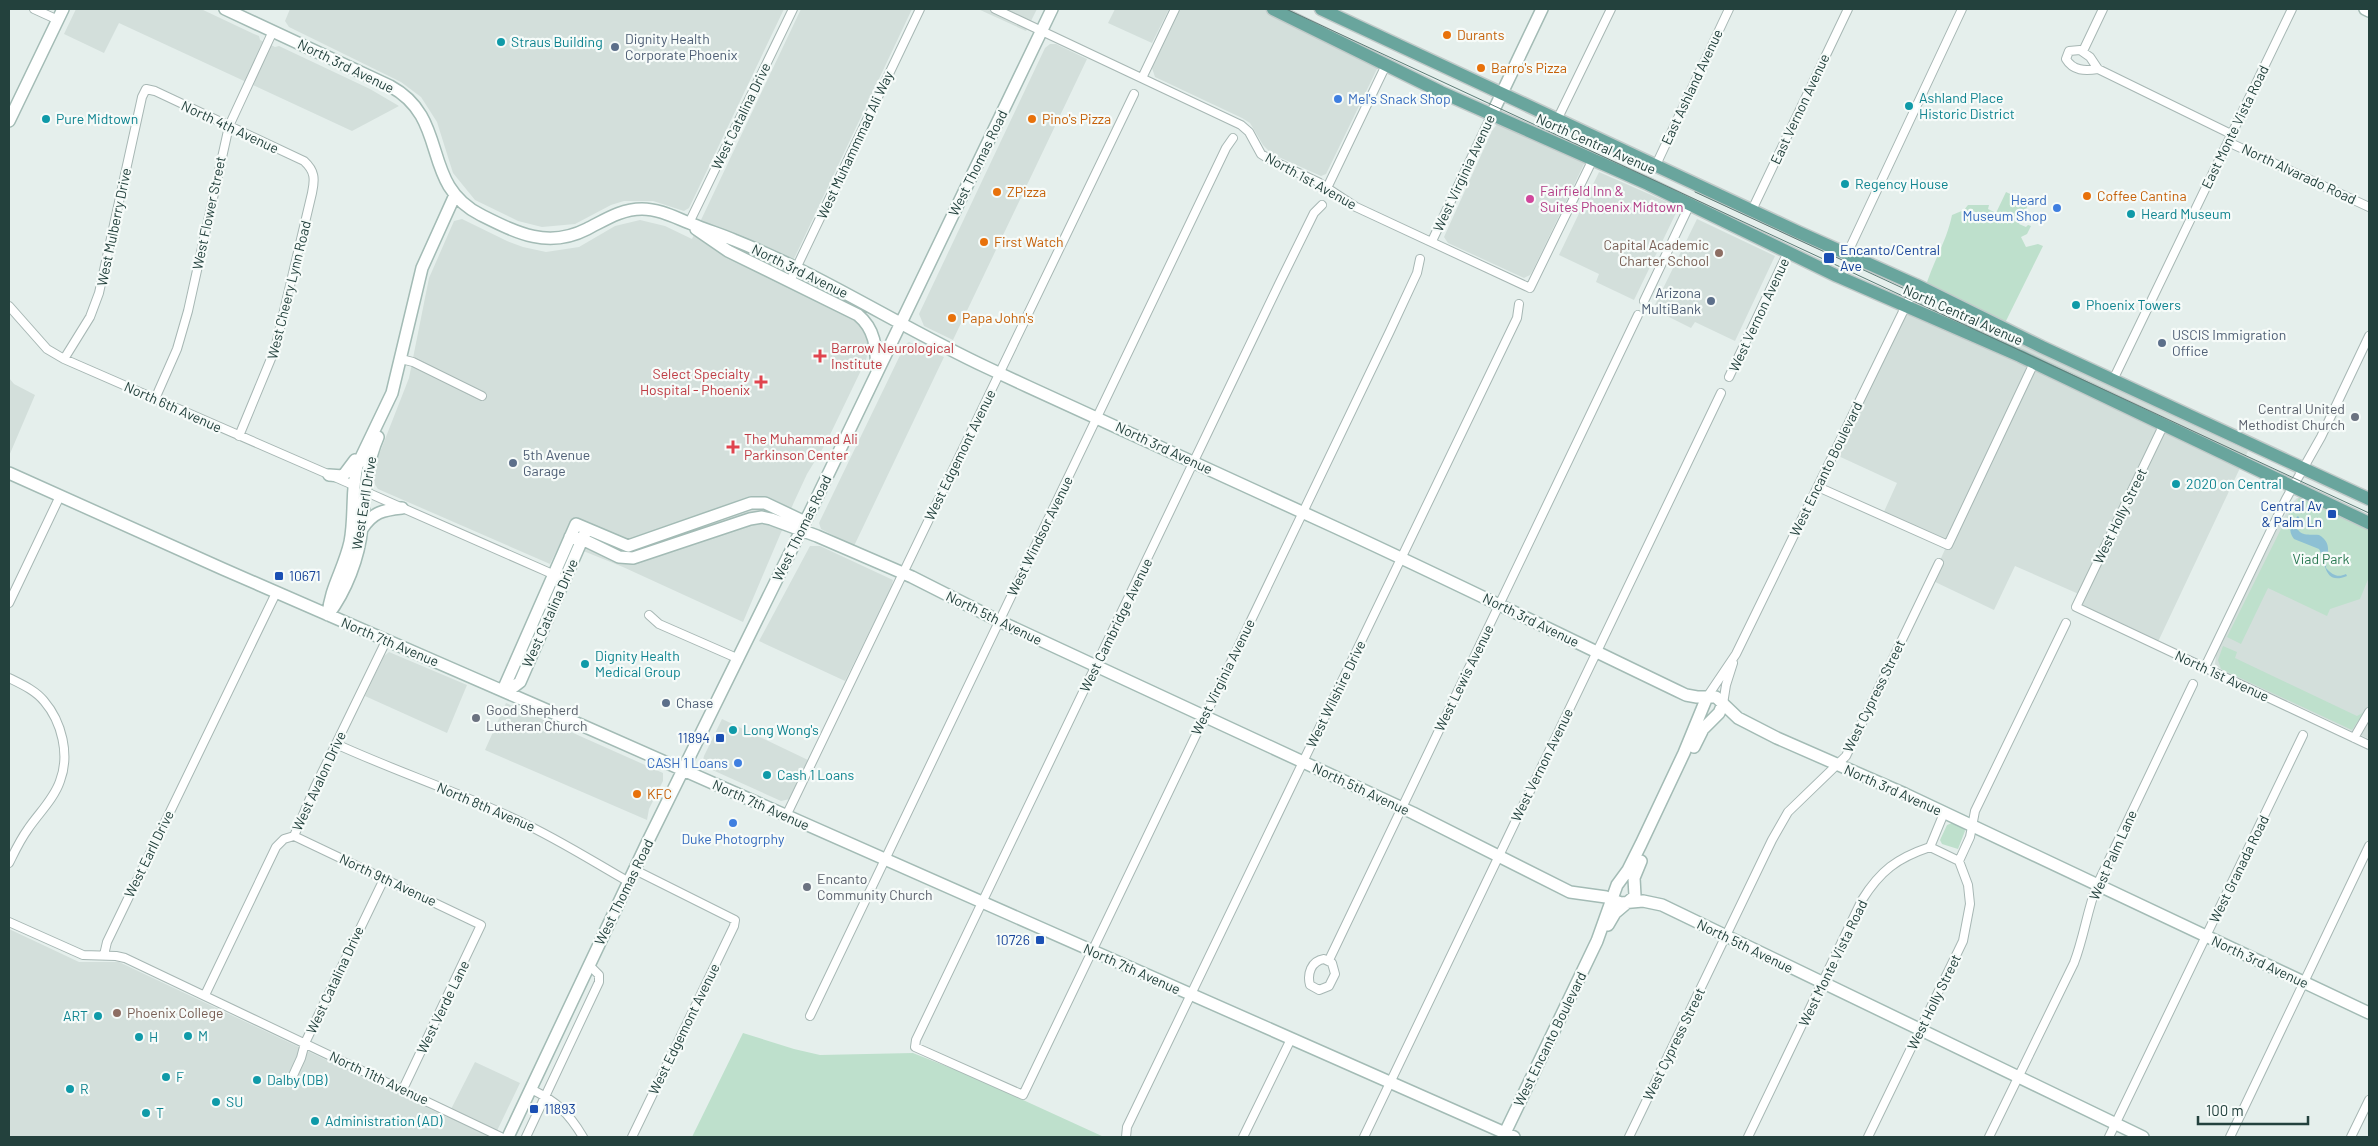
<svg xmlns="http://www.w3.org/2000/svg" width="2378" height="1146" font-family="Barlow,sans-serif">
	<rect width="100%" height="100%" fill="#e5efec"/>
	<path fill="#d3dfdb" d="M76 9H201L254 34 259 36 260 40 275 47 279 46 370 89 399 106 352 131 119 23 104 53 64 34Z
		M290 9H784L689 208 684 211 653 201H624L611 205 575 224 542 227 518 221 475 200 453 173 437 122 421 97 401 82 289 27 285 21Z
		M801 9H912L783 282 860 320 870 343 866 360 826 443 807 474 794 502 743 622 623 567 561 542 550 564 378 489 374 483 373 470 409 378 429 278 454 221 462 219 507 241 523 247 546 252 579 247 615 226 640 220 665 226 692 239Z
		M978 9H1037L1026 31Z
		M1115 9H1169L1152 43 1108 23Z
		M1180 9H1265L1333 40 1377 66V69L1326 174 1321 176 1272 154 1263 145 1250 123 1242 118 1155 77 1152 68Z
		M1050 44H1056L1087 59 953 340 924 326 919 314 1045 48Z
		M1501 123 1584 161V164L1533 270 1530 275 1524 278 1448 243 1444 237 1492 131 1497 124Z
		M1599 172 1674 205 1676 213 1634 300 1596 282 1599 274 1559 255Z
		M1697 219 1775 256 1735 341 1695 322 1691 328 1653 309Z
		M1912 292 2248 451 2156 646 2076 607 2081 595 2015 566 1994 610 1931 580 1947 545 1882 516 1897 483 1834 454Z
		M909 342 944 357 854 546 821 529 819 523 905 345Z
		M9 378 14 384 35 395 9 456Z
		M2303 497 2369 527V739L2223 671 2215 664 2216 654 2277 529 2292 503 2297 498Z
		M810 546H820L893 580 891 588 845 681 759 641Z
		M389 652 467 685 447 733 365 696 384 656Z
		M506 703 663 773V781L649 809 647 820 485 750Z
		M722 719 808 760 790 799 781 801 708 768 703 760 704 756Z
		M9 929 79 962H119L447 1117 475 1062 520 1083 494 1137H9Z"/>
	<path fill="#bee0cc" d="M2006 192 2029 203 2019 224 2026 227 2028 225 2031 226 2027 234 2021 237 2026 247 2038 244 2043 246 2003 327 1925 289C1932 263 1947 241 1952 215L1964 210 1968 205H1989L1988 209 1996 213Z
		M2300 496 2369 530V577L2360 599 2330 609 2327 616 2268 588 2241 644 2227 637 2285 521Z
		M2223 646 2237 652 2235 658 2357 716 2364 712 2352 730 2221 669 2218 660Z
		M1952 823 1964 828 1965 831 1958 849 1942 844 1940 840 1947 825Z
		M743 1033 794 1049 820 1055 913 1053 971 1076 1104 1137H692Z"/>
	<path fill="#8dc0d4" d="M2298 516 2300 519 2296 525C2299 537 2309 534 2319 535 2333 543 2327 555 2326 568 2332 575 2338 578 2346 574L2347 576C2323 586 2326 561 2319 549L2294 539C2288 531 2289 522 2298 516Z"/>
	<g fill="none" stroke-linecap="round" stroke-linejoin="round">
		<g stroke="#a7b7b4" stroke-width="10">
			<path id="street" d="M34 9 58 20
				M995 9 1241 125 1249 132 1261 154 1269 159 1318 182 1356 207 1530 288 1593 159
				M2083 51 2103 9
				M2098 69C2085 71 2073 71 2066 59L2069 51 2080 50 2090 57 2098 69 2231 134
				M1142 78 1175 9
				M1557 120 1611 9
				M2228 142 2369 207
				M1656 165 1729 9
				M1327 188 1386 65
				M1322 205 1314 213 1279 284 916 1040 915 1047 1023 1095 1390 331 1417 273 1420 259
				M1752 210 1848 9
				M689 223 793 9
				M1432 241 1492 114
				M1847 254 1962 9
				M790 281 920 9
				M1644 301 1690 204
				M9 306 47 349 64 359 353 485
				M64 359 90 317 99 293 142 97 146 89 155 91 304 161C315 171 315 179 312 193L275 349 239 436
				M401 359 413 362 482 396
				M1729 377 1788 252
				M2113 380 2292 9
				M155 399 177 349 188 311 229 126 273 31
				M2164 424 2076 607 2369 745
				M1818 487 1948 545 2034 363
				M364 491 557 576
				M9 603 60 496
				M649 615 659 624 739 659
				M2205 667 2286 499 2321 437 2369 336
				M9 678C21 684 35 690 44 701 62 722 70 755 60 781 54 799 38 814 28 829 20 840 15 851 9 863
				M1707 697 1736 654 1916 285
				M1723 704 1726 685 1733 663
				M2354 738 2369 712
				M336 744C397 772 459 792 519 821 558 839 592 861 629 882
				M786 816 1134 94
				M294 836 481 925 403 1089
				M294 836 315 787 386 641
				M1930 847 1959 861
				M9 922 83 955 116 956 125 958 501 1137
				M104 955 107 942 276 593
				M1324 959 1332 963 1335 974 1329 986 1319 990 1310 985C1307 974 1311 961 1324 959Z
				M1329 960 1638 315
				M205 995 276 847 284 839 294 836
				M810 1016 1226 148 1233 138
				M290 1082 301 1058 305 1043 384 879
				M531 1089C557 1102 568 1112 583 1137
				M526 1137 599 982V975L589 965
				M632 1137 734 926 735 920 635 870
				M1126 1137 1127 1127 1517 318 1519 304
				M1243 1137 1291 1039
				M1364 1137 1721 393
				M1629 1137 1772 840 1788 812 1846 756 1939 563
				M1748 1137 1862 900C1880 871 1897 858 1930 847L1944 813
				M1868 1137 1963 941 1970 904 1968 885 1959 861 1970 837 1975 811 2066 623
				M1989 1137 2074 963C2084 937 2087 911 2097 885L2193 684
				M2109 1137 2303 735
				M2230 1137 2369 846
				M2351 1137 2369 1100"/>
		</g>
		<g stroke="#a3bbb5" stroke-width="14">
			<path id="secondary" d="M225 9 390 86C451 119 419 184 481 215 517 233 548 249 587 229 605 220 621 209 642 209 660 209 676 218 692 224 706 230 720 234 734 240 822 275 902 328 988 368 1101 421 1215 472 1328 524 1448 579 1567 638 1686 695L1697 697H1716L1738 718 1777 738 1905 794 2369 1013
				M2365 9 2369 11
				M1492 114 1542 9
				M9 121 63 9
				M696 229 728 251 858 315C876 330 876 349 877 371
				M9 473 223 569 588 728 1514 1137
				M329 475 343 476 355 460
				M362 529C373 512 383 510 402 508
				M570 537 582 539 619 557 633 558 750 519 762 517 771 519 817 536 912 577 999 621 1413 813 1570 892 1606 897 1621 903 1643 901 1662 905 2143 1137
				M328 615C330 588 344 569 350 542 355 517 351 491 357 466L392 393 422 268 455 195
				M328 615C346 591 359 558 362 527 365 496 365 467 378 437
				M503 690 576 524 628 546 751 503H765L805 522
				M507 692 520 682 585 533
				M1694 747 1703 729 1719 713 1723 704
				M1608 925 1615 913 1635 896 1634 878 1641 861
				M508 1137 647 843 810 512 1052 9
				M1503 1137 1597 941 1617 885 1628 870 1641 844 1684 753 1707 697"/>
		</g>
		<g stroke="#c1cac9" stroke-width="15">
			<path id="primary" d="M1273 9 1441 92 1648 184 1837 276 2020 356 2369 523
				M1321 9 1798 232 1916 285 2042 347 2369 499"/>
		</g>
		<use href="#street" stroke="#fff" stroke-width="8"/>
		<use href="#secondary" stroke="#fff" stroke-width="11"/>
		<use href="#primary" stroke="#69a59d" stroke-width="12"/>
		<path stroke="#5e7d78" stroke-width="1" d="M1286 9 2369 513
			M1695 192 1935 303"/>
	</g>
	<g fill="#e8710a" stroke="#f6fbf9" stroke-width="2">
		<circle cx="1447" cy="35" r="5"/>
		<circle cx="1481" cy="68" r="5"/>
		<circle cx="1032" cy="119" r="5"/>
		<circle cx="997" cy="192" r="5"/>
		<circle cx="2087" cy="196" r="5"/>
		<circle cx="984" cy="242" r="5"/>
		<circle cx="952" cy="318" r="5"/>
		<circle cx="637" cy="794" r="5"/>
	</g>
	<g fill="#0f9aa8" stroke="#f6fbf9" stroke-width="2">
		<circle cx="501" cy="42" r="5"/>
		<circle cx="1909" cy="106" r="5"/>
		<circle cx="46" cy="119" r="5"/>
		<circle cx="1845" cy="184" r="5"/>
		<circle cx="2131" cy="214" r="5"/>
		<circle cx="2076" cy="305" r="5"/>
		<circle cx="2176" cy="484" r="5"/>
		<circle cx="585" cy="664" r="5"/>
		<circle cx="733" cy="730" r="5"/>
		<circle cx="767" cy="775" r="5"/>
		<circle cx="98" cy="1016" r="5"/>
		<circle cx="188" cy="1036" r="5"/>
		<circle cx="139" cy="1037" r="5"/>
		<circle cx="166" cy="1077" r="5"/>
		<circle cx="257" cy="1080" r="5"/>
		<circle cx="70" cy="1089" r="5"/>
		<circle cx="216" cy="1102" r="5"/>
		<circle cx="146" cy="1113" r="5"/>
		<circle cx="315" cy="1121" r="5"/>
	</g>
	<g fill="#5c6f8a" stroke="#f6fbf9" stroke-width="2">
		<circle cx="615" cy="47" r="5"/>
		<circle cx="1711" cy="301" r="5"/>
		<circle cx="2162" cy="343" r="5"/>
		<circle cx="513" cy="463" r="5"/>
		<circle cx="666" cy="703" r="5"/>
	</g>
	<g fill="#3f7fe0" stroke="#f6fbf9" stroke-width="2">
		<circle cx="1338" cy="99" r="5"/>
		<circle cx="2057" cy="208" r="5"/>
		<circle cx="738" cy="763" r="5"/>
		<circle cx="733" cy="823" r="5"/>
	</g>
	<circle fill="#d1479c" stroke="#f6fbf9" stroke-width="2" cx="1530" cy="199" r="5"/>
	<g fill="#8d6e63" stroke="#f6fbf9" stroke-width="2">
		<circle cx="1719" cy="253" r="5"/>
		<circle cx="117" cy="1013" r="5"/>
	</g>
	<g fill="#1a4fb4" stroke="#f6fbf9" stroke-width="2">
		<rect x="1823" y="252" width="12" height="12" rx="2.5"/>
		<rect x="2327" y="509" width="10" height="10" rx="2.5"/>
		<rect x="274" y="571" width="10" height="10" rx="2.5"/>
		<rect x="715" y="733" width="10" height="10" rx="2.5"/>
		<rect x="1035" y="935" width="10" height="10" rx="2.5"/>
		<rect x="529" y="1104" width="10" height="10" rx="2.5"/>
	</g>
	<g fill="#e0444e" stroke="#f6fbf9" stroke-width="2">
		<path d="M817.5 348.5h5v5h5v5h-5v5h-5v-5h-5v-5h5z"/>
		<path d="M758.5 374.5h5v5h5v5h-5v5h-5v-5h-5v-5h5z"/>
		<path d="M730.5 439.5h5v5h5v5h-5v5h-5v-5h-5v-5h5z"/>
	</g>
	<g fill="#6b7280" stroke="#f6fbf9" stroke-width="2">
		<circle cx="2355" cy="417" r="5"/>
		<circle cx="476" cy="718" r="5"/>
		<circle cx="807" cy="887" r="5"/>
	</g>
	<g text-anchor="middle" stroke-width="4.5" stroke-linejoin="round" paint-order="stroke">
		<g font-size="14" fill="#c56008" stroke="#f6fbf9" text-anchor="start">
			<text x="1457" y="40">Durants</text>
			<text x="1491" y="73">Barro's Pizza</text>
			<text x="1042" y="124">Pino's Pizza</text>
			<text x="1007" y="197">ZPizza</text>
			<text x="2097" y="201">Coffee Cantina</text>
			<text x="994" y="247">First Watch</text>
			<text x="962" y="323">Papa John's</text>
			<text x="647" y="799">KFC</text>
		</g>
		<g font-size="14" fill="#4e5e75" stroke="#f6fbf9" text-anchor="start">
			<text x="625" y="44">Dignity Health<tspan x="625" dy="16">Corporate Phoenix</tspan></text>
			<text x="1701" y="298" text-anchor="end">Arizona<tspan x="1701" dy="16">MultiBank</tspan></text>
			<text x="2172" y="340">USCIS Immigration<tspan x="2172" dy="16">Office</tspan></text>
			<text x="523" y="460">5th Avenue<tspan x="523" dy="16">Garage</tspan></text>
			<text x="676" y="708">Chase</text>
		</g>
		<g font-size="14" fill="#0d838f" stroke="#f6fbf9" text-anchor="start">
			<text x="511" y="47">Straus Building</text>
			<text x="1919" y="103">Ashland Place<tspan x="1919" dy="16">Historic District</tspan></text>
			<text x="56" y="124">Pure Midtown</text>
			<text x="1855" y="189">Regency House</text>
			<text x="2141" y="219">Heard Museum</text>
			<text x="2086" y="310">Phoenix Towers</text>
			<text x="2186" y="489">2020 on Central</text>
			<text x="595" y="661">Dignity Health<tspan x="595" dy="16">Medical Group</tspan></text>
			<text x="743" y="735">Long Wong's</text>
			<text x="777" y="780">Cash 1 Loans</text>
			<text x="88" y="1021" text-anchor="end">ART</text>
			<text x="198" y="1041">M</text>
			<text x="149" y="1042">H</text>
			<text x="176" y="1082">F</text>
			<text x="267" y="1085">Dalby (DB)</text>
			<text x="80" y="1094">R</text>
			<text x="226" y="1107">SU</text>
			<text x="156" y="1118">T</text>
			<text x="325" y="1126">Administration (AD)</text>
		</g>
		<g font-size="14" fill="#23413d" stroke="#f6fbf9">
			<text transform="translate(346 66) rotate(26)" y="5">North 3rd Avenue</text>
			<text transform="translate(1692 87) rotate(-65)" y="5">East Ashland Avenue</text>
			<text transform="translate(1800 109) rotate(-65)" y="5">East Vernon Avenue</text>
			<text transform="translate(741 116) rotate(-64)" y="5">West Catalina Drive</text>
			<text transform="translate(230 127) rotate(25)" y="5">North 4th Avenue</text>
			<text transform="translate(2235 127) rotate(-64)" y="5">East Monte Vista Road</text>
			<text transform="translate(1596 144) rotate(24)" y="5">North Central Avenue</text>
			<text transform="translate(855 145) rotate(-65)" y="5">West Muhammmad Ali Way</text>
			<text transform="translate(978 163) rotate(-64)" y="5">West Thomas Road</text>
			<text transform="translate(1464 173) rotate(-65)" y="5">West Virginia Avenue</text>
			<text transform="translate(2299 174) rotate(25)" y="5">North Alvarado Road</text>
			<text transform="translate(1311 181) rotate(29)" y="5">North 1st Avenue</text>
			<text transform="translate(209 213) rotate(-78)" y="5">West Flower Street</text>
			<text transform="translate(114 227) rotate(-78)" y="5">West Mulberry Drive</text>
			<text transform="translate(800 271) rotate(26)" y="5">North 3rd Avenue</text>
			<text transform="translate(289 290) rotate(-76)" y="5">West Cheery Lynn Road</text>
			<text transform="translate(1759 315) rotate(-65)" y="5">West Vernon Avenue</text>
			<text transform="translate(1963 315) rotate(24)" y="5">North Central Avenue</text>
			<text transform="translate(173 407) rotate(24)" y="5">North 6th Avenue</text>
			<text transform="translate(1164 448) rotate(25)" y="5">North 3rd Avenue</text>
			<text transform="translate(960 455) rotate(-64)" y="5">West Edgemont Avenue</text>
			<text transform="translate(1826 469) rotate(-64)" y="5">West Encanto Boulevard</text>
			<text transform="translate(364 503) rotate(-81)" y="5">West Earll Drive</text>
			<text transform="translate(2120 516) rotate(-64)" y="5">West Holly Street</text>
			<text transform="translate(802 528) rotate(-64)" y="5">West Thomas Road</text>
			<text transform="translate(1040 536) rotate(-64)" y="5">West Windsor Avenue</text>
			<text transform="translate(550 613) rotate(-66)" y="5">West Catalina Drive</text>
			<text transform="translate(994 618) rotate(26)" y="5">North 5th Avenue</text>
			<text transform="translate(1531 620) rotate(26)" y="5">North 3rd Avenue</text>
			<text transform="translate(1116 625) rotate(-64)" y="5">West Cambridge Avenue</text>
			<text transform="translate(390 642) rotate(23)" y="5">North 7th Avenue</text>
			<text transform="translate(2222 676) rotate(25)" y="5">North 1st Avenue</text>
			<text transform="translate(1223 677) rotate(-64)" y="5">West Virginia Avenue</text>
			<text transform="translate(1464 678) rotate(-64)" y="5">West Lewis Avenue</text>
			<text transform="translate(1336 694) rotate(-64)" y="5">West Wilshire Drive</text>
			<text transform="translate(1874 696) rotate(-64)" y="5">West Cypress Street</text>
			<text transform="translate(1542 765) rotate(-64)" y="5">West Vernon Avenue</text>
			<text transform="translate(319 781) rotate(-65)" y="5">West Avalon Drive</text>
			<text transform="translate(1361 789) rotate(25)" y="5">North 5th Avenue</text>
			<text transform="translate(1893 790) rotate(24)" y="5">North 3rd Avenue</text>
			<text transform="translate(761 805) rotate(24)" y="5">North 7th Avenue</text>
			<text transform="translate(486 807) rotate(23)" y="5">North 8th Avenue</text>
			<text transform="translate(149 854) rotate(-64)" y="5">West Earll Drive</text>
			<text transform="translate(2113 855) rotate(-66)" y="5">West Palm Lane</text>
			<text transform="translate(2239 869) rotate(-64)" y="5">West Granada Road</text>
			<text transform="translate(388 880) rotate(25)" y="5">North 9th Avenue</text>
			<text transform="translate(624 892) rotate(-64)" y="5">West Thomas Road</text>
			<text transform="translate(1745 946) rotate(26)" y="5">North 5th Avenue</text>
			<text transform="translate(2260 962) rotate(25)" y="5">North 3rd Avenue</text>
			<text transform="translate(1833 963) rotate(-64)" y="5">West Monte Vista Road</text>
			<text transform="translate(1132 969) rotate(24)" y="5">North 7th Avenue</text>
			<text transform="translate(335 980) rotate(-65)" y="5">West Catalina Drive</text>
			<text transform="translate(1934 1002) rotate(-64)" y="5">West Holly Street</text>
			<text transform="translate(443 1007) rotate(-64)" y="5">West Verde Lane</text>
			<text transform="translate(684 1029) rotate(-64)" y="5">West Edgemont Avenue</text>
			<text transform="translate(1550 1039) rotate(-64)" y="5">West Encanto Boulevard</text>
			<text transform="translate(1674 1044) rotate(-64)" y="5">West Cypress Street</text>
			<text transform="translate(379 1078) rotate(25)" y="5">North 11th Avenue</text>
		</g>
		<g font-size="14" fill="#366cbe" stroke="#f6fbf9" text-anchor="end">
			<text x="1348" y="104" text-anchor="start">Mel's Snack Shop</text>
			<text x="2047" y="205">Heard<tspan x="2047" dy="16">Museum Shop</tspan></text>
			<text x="728" y="768">CASH 1 Loans</text>
			<text x="733" y="844" text-anchor="middle">Duke Photogrphy</text>
		</g>
		<g font-size="14" fill="#b23c85" stroke="#f6fbf9" text-anchor="start">
			<text x="1540" y="196">Fairfield Inn &amp;<tspan x="1540" dy="16">Suites Phoenix Midtown</tspan></text>
		</g>
		<g font-size="14" fill="#785e54" stroke="#f6fbf9" text-anchor="end">
			<text x="1709" y="250">Capital Academic<tspan x="1709" dy="16">Charter School</tspan></text>
			<text x="127" y="1018" text-anchor="start">Phoenix College</text>
		</g>
		<g font-size="14" fill="#164399" stroke="#f6fbf9" text-anchor="start">
			<text x="1840" y="255">Encanto/Central<tspan x="1840" dy="16">Ave</tspan></text>
			<text x="2322" y="511" text-anchor="end">Central Av<tspan x="2322" dy="16">&amp; Palm Ln</tspan></text>
			<text x="289" y="581">10671</text>
			<text x="710" y="743" text-anchor="end">11894</text>
			<text x="1030" y="945" text-anchor="end">10726</text>
			<text x="544" y="1114">11893</text>
		</g>
		<g font-size="14" fill="#be3a42" stroke="#f6fbf9" text-anchor="start">
			<text x="831" y="353">Barrow Neurological<tspan x="831" dy="16">Institute</tspan></text>
			<text x="750" y="379" text-anchor="end">Select Specialty<tspan x="750" dy="16">Hospital - Phoenix</tspan></text>
			<text x="744" y="444">The Muhammad Ali<tspan x="744" dy="16">Parkinson Center</tspan></text>
		</g>
		<g font-size="14" fill="#5b616d" stroke="#f6fbf9" text-anchor="start">
			<text x="2345" y="414" text-anchor="end">Central United<tspan x="2345" dy="16">Methodist Church</tspan></text>
			<text x="486" y="715">Good Shepherd<tspan x="486" dy="16">Lutheran Church</tspan></text>
			<text x="817" y="884">Encanto<tspan x="817" dy="16">Community Church</tspan></text>
		</g>
		<g font-size="14" fill="#2c7a54" stroke="#f6fbf9">
			<text x="2321" y="564">Viad Park</text>
		</g>
	</g>
	<rect width="2378" height="1146" fill="none" stroke="#23413d" stroke-width="20"/>
	<path d="M2198 1116v8h110v-8" fill="none" stroke="#23413d" stroke-width="2.5"/>
	<text x="2206" y="1116" font-size="15" fill="#23413d" stroke="#f6fbf9" stroke-width="4" paint-order="stroke">100 m</text>
</svg>
